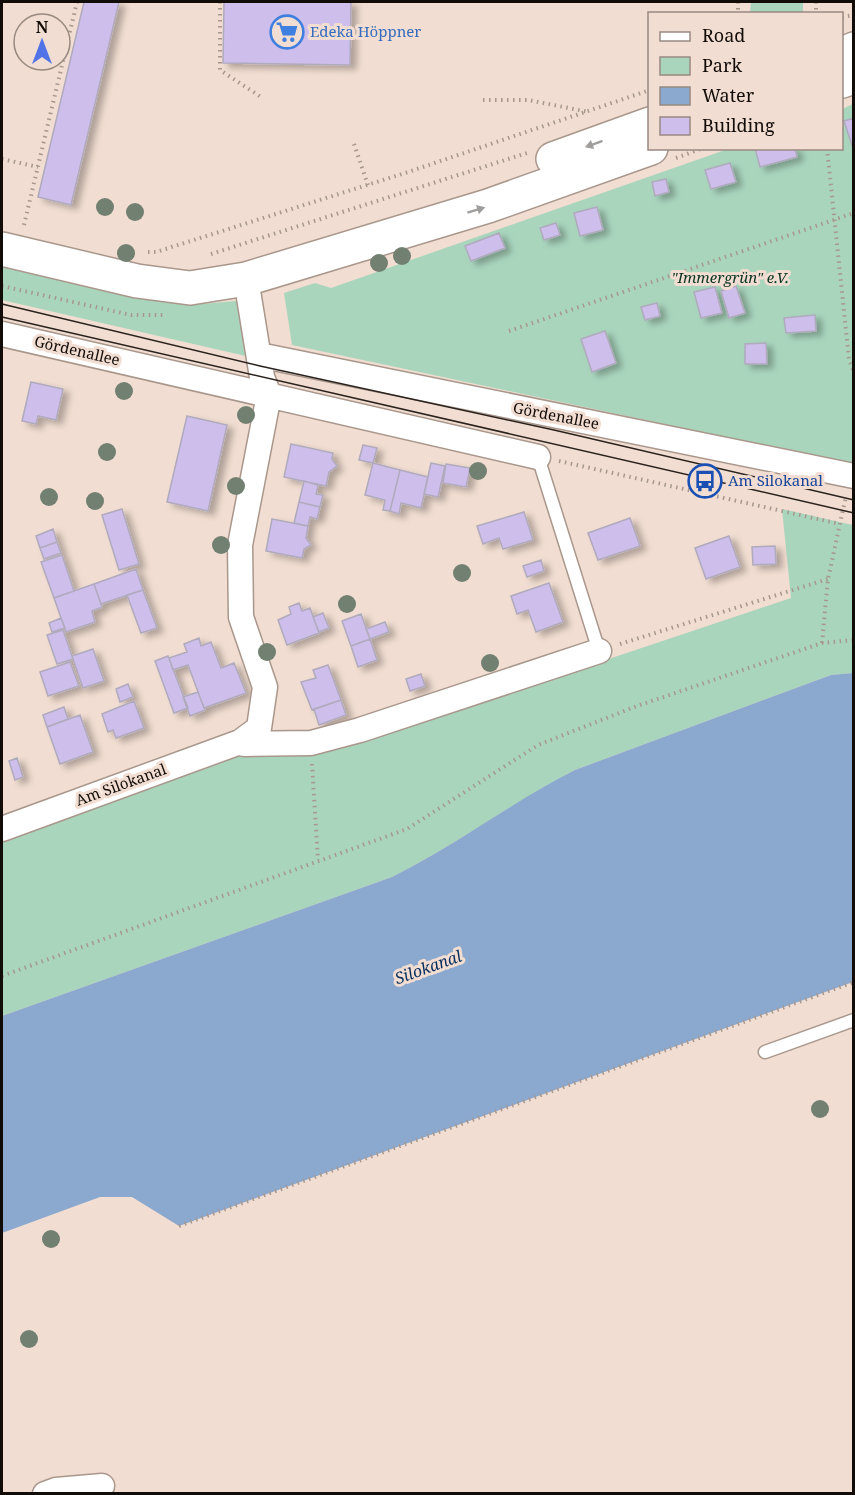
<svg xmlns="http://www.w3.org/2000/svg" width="855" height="1495" font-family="'Noto Serif',serif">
	<defs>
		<filter id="shadow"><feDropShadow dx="6" dy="4" stdDeviation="3" flood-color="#0004"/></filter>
	</defs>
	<rect width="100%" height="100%" fill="#f1ddd1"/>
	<path fill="#a9d5bd" d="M751 2H803V13H750Z
		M853 104V464L292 345 284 293 315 283 331 288 728 149 842 148V109Z
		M2 265 140 298 190 305 236 301 243 309 250 357 2 300Z
		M782 509 853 525V673L831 675 575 770C512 803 456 845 392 877L2 1016V840L234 754 534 684 791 598Z"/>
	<path fill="#8ba8ce" d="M853 673V982L179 1226 132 1197H100L2 1233V1016L392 877C456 845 512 802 575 770L831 675Z"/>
	<path fill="#cebeeb" stroke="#b0aabd" stroke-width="1.5" filter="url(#shadow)" d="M84 2H119L71 205 38 197Z
		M224 2H351L350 65 223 63Z
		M854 118V145H852L844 121Z
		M755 148H795L797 157 760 167Z
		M730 163 736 182 711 189 705 170Z
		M666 179 669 192 655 196 652 182Z
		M597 207 603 230 580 236 574 213Z
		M556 223 560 235 544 240 540 228Z
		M499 233 505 248 471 261 465 246Z
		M736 286 745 313 729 318 721 291Z
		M715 287 722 313 701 318 694 292Z
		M657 303 660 316 645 320 641 307Z
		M815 315 816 331 786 333 784 318Z
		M605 331 616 363 592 372 581 339Z
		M766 343 767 364H745V344Z
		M31 382 63 389 56 420 38 416 36 424 22 421Z
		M187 416 227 425 208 511 167 502Z
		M291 444 333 453 332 459 337 466 329 472 326 486 284 477Z
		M363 445 377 448 373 463 359 460Z
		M373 463 400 470 390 511 383 510 385 500 365 495Z
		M431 463 445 466 438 497 424 494Z
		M446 464 470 468 466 487 443 483Z
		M400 470 428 477 421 508 401 503 399 514 390 511Z
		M304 481 318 485 316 494 323 495 320 507 299 502Z
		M299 502 320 507 317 519 310 517 308 526 294 523Z
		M122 509 139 564 119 570 102 515Z
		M524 512 533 540 503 549 499 538 483 544 477 526Z
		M630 518 640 546 598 560 588 533Z
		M272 519 308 526 306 538 311 545 304 549 302 558 266 551Z
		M53 529 57 542 40 548 36 536Z
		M729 536 740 567 706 579 695 548Z
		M57 542 61 553 44 559 40 548Z
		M775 546 776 564 753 565 752 547Z
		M62 555 74 591 54 598 41 562Z
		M541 560 544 571 527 577 523 566Z
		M136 569 143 590 101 604 94 584Z
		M549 583 563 622 536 632 528 610 517 614 511 596Z
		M94 584 102 607 92 611 95 622 66 632 54 598Z
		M143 590 157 628 141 633 127 595Z
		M299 603 302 611 310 608 319 633 287 645 278 620 291 614 289 607Z
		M323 613 329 628 319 632 313 617Z
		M361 614 370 639 351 646 342 621Z
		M61 618 65 628 52 632 49 623Z
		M385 622 389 632 370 639 366 629Z
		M63 630 73 659 57 664 47 635Z
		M199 638 201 646 211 642 221 668 234 663 246 693 204 708 188 665 173 670 169 658 187 652 184 644Z
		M370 639 377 660 358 667 351 646Z
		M93 649 104 681 83 688 72 656Z
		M168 656 188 708 174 713 155 661Z
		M70 662 79 686 48 696 40 672Z
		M328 665 341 700 312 710 301 682 316 678 313 670Z
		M421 674 425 686 410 691 406 679Z
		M128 684 133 697 120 702 116 689Z
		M198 692 205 710 190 716 183 697Z
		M341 700 346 715 319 725 314 709Z
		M134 701 144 728 116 738 113 730 108 732 102 714Z
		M64 707 68 719 47 727 43 715Z
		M80 715 93 752 60 764 47 727Z
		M17 758 23 777 15 780 9 761Z"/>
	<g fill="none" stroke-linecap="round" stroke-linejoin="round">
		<g stroke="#a9978c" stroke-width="15">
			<path id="lane" d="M538 457 599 651
				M765 1052 854 1020"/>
		</g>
		<g stroke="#a9978c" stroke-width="27">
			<path id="street" d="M2 334 538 457
				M259 355 854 476
				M240 742 244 744 311 743 360 730 599 651
				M2 829 240 742 259 728 265 687 241 617 240 545 269 395 262 377 246 279
				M45 1494 56 1490 102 1486"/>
		</g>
		<g stroke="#a9978c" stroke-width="36">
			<path id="secondary" d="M842 54 854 49
				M842 81 854 77
				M553 159 650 124
				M2 249 137 281 190 288 246 279 488 206 651 148"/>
		</g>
		<path stroke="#a7988f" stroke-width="4" stroke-dasharray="1.5 4.5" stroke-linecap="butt" d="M220 2V70L261 97
			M738 2V14
			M816 2V14
			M842 17 854 15
			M483 100H528L589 112
			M354 144 368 185
			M827 148 849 359 854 373
			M676 158 703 148
			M2 159 38 167
			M24 225 77 2
			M148 252H156L408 172 650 90
			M211 254 527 153
			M2 286 131 315H163
			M509 331 854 213
			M559 461 840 524
			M822 643 828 579 846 496
			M620 644 828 579
			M312 764 318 860
			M2 976 407 829 538 745 637 706 822 643 854 640
			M179 1226 854 982"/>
		<use href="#lane" stroke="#fff" stroke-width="12"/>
		<use href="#street" stroke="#fff" stroke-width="24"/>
		<use href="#secondary" stroke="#fff" stroke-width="33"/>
		<path stroke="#2a221d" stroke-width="1.5" d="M2 304 260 366 554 430 854 500
			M2 317 854 513"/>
	</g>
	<g fill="#718071">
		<circle cx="105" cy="207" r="9"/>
		<circle cx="135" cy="212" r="9"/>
		<circle cx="126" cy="253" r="9"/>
		<circle cx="402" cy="256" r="9"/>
		<circle cx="379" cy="263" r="9"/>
		<circle cx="124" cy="391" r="9"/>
		<circle cx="246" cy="415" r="9"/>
		<circle cx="107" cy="452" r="9"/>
		<circle cx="478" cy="471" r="9"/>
		<circle cx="236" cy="486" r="9"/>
		<circle cx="49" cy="497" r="9"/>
		<circle cx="95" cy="501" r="9"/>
		<circle cx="221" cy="545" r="9"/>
		<circle cx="462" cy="573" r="9"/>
		<circle cx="347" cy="604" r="9"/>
		<circle cx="267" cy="652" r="9"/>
		<circle cx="490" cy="663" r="9"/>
		<circle cx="820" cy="1109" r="9"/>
		<circle cx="51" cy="1239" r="9"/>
		<circle cx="29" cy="1339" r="9"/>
	</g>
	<defs><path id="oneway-solid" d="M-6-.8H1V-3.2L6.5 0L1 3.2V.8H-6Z" transform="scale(1.5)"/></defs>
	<g fill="#a09e9c">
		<use href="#oneway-solid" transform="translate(594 144) rotate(160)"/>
		<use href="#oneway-solid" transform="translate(476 210) rotate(-17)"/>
	</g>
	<defs>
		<g id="supermarket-ring" transform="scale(1.725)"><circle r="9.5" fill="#f1ddd1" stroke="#3f7fe0" stroke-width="1.5"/><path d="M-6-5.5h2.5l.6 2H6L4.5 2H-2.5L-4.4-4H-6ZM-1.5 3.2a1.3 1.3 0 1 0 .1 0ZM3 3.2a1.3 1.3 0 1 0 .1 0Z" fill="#3f7fe0"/></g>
		<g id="bus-ring" transform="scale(1.725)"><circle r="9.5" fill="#f1ddd1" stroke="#1a4fb4" stroke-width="1.5"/><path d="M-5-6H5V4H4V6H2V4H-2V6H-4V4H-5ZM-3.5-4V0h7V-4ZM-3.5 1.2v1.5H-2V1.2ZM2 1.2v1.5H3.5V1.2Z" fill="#1a4fb4"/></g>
	</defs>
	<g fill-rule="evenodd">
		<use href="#supermarket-ring" x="287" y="32"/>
		<use href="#bus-ring" x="705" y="481"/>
	</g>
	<g text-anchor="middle" stroke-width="6" stroke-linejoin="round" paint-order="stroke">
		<g font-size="15" fill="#366cbe" stroke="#f1ddd1" text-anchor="start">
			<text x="310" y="37">Edeka Höppner</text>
		</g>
		<g font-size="15" font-style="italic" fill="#093422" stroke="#f1ddd1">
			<text x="730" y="283">"Immergrün" e.V.</text>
		</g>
		<g font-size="15" fill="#120c08" stroke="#f1ddd1">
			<text transform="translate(77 351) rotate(13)" y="5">Gördenallee</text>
			<text transform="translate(556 416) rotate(11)" y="5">Gördenallee</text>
			<text transform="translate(121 785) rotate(-20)" y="5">Am Silokanal</text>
		</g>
		<g font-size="15" fill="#164399" stroke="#f1ddd1" text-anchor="start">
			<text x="728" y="486">Am Silokanal</text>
		</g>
		<g font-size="16" font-style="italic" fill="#062d5c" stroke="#f1ddd1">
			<text transform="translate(428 967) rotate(-20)" y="6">Silokanal</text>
		</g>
	</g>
	<rect width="855" height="1495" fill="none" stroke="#120c08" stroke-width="6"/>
	<rect x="648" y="12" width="195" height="138" fill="#f1ddd1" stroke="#988981" stroke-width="1.5"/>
	<rect x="660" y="32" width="30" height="9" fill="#ffffff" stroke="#988981" stroke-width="1.5"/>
	<text x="702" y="42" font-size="18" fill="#120c08">Road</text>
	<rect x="660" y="57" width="30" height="18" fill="#a9d5bd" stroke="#988981" stroke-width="1.5"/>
	<text x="702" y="72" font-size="18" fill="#120c08">Park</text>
	<rect x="660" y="87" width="30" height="18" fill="#8ba8ce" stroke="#988981" stroke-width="1.5"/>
	<text x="702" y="102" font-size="18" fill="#120c08">Water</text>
	<rect x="660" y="117" width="30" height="18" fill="#cebeeb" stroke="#988981" stroke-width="1.5"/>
	<text x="702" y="132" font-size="18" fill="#120c08">Building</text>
	<g transform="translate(42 42)"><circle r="28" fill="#f1ddd1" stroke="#988981" stroke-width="1.5"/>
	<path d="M0-4.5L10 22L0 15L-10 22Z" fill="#5272e7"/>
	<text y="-9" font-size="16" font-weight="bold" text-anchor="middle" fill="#120c08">N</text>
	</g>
</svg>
